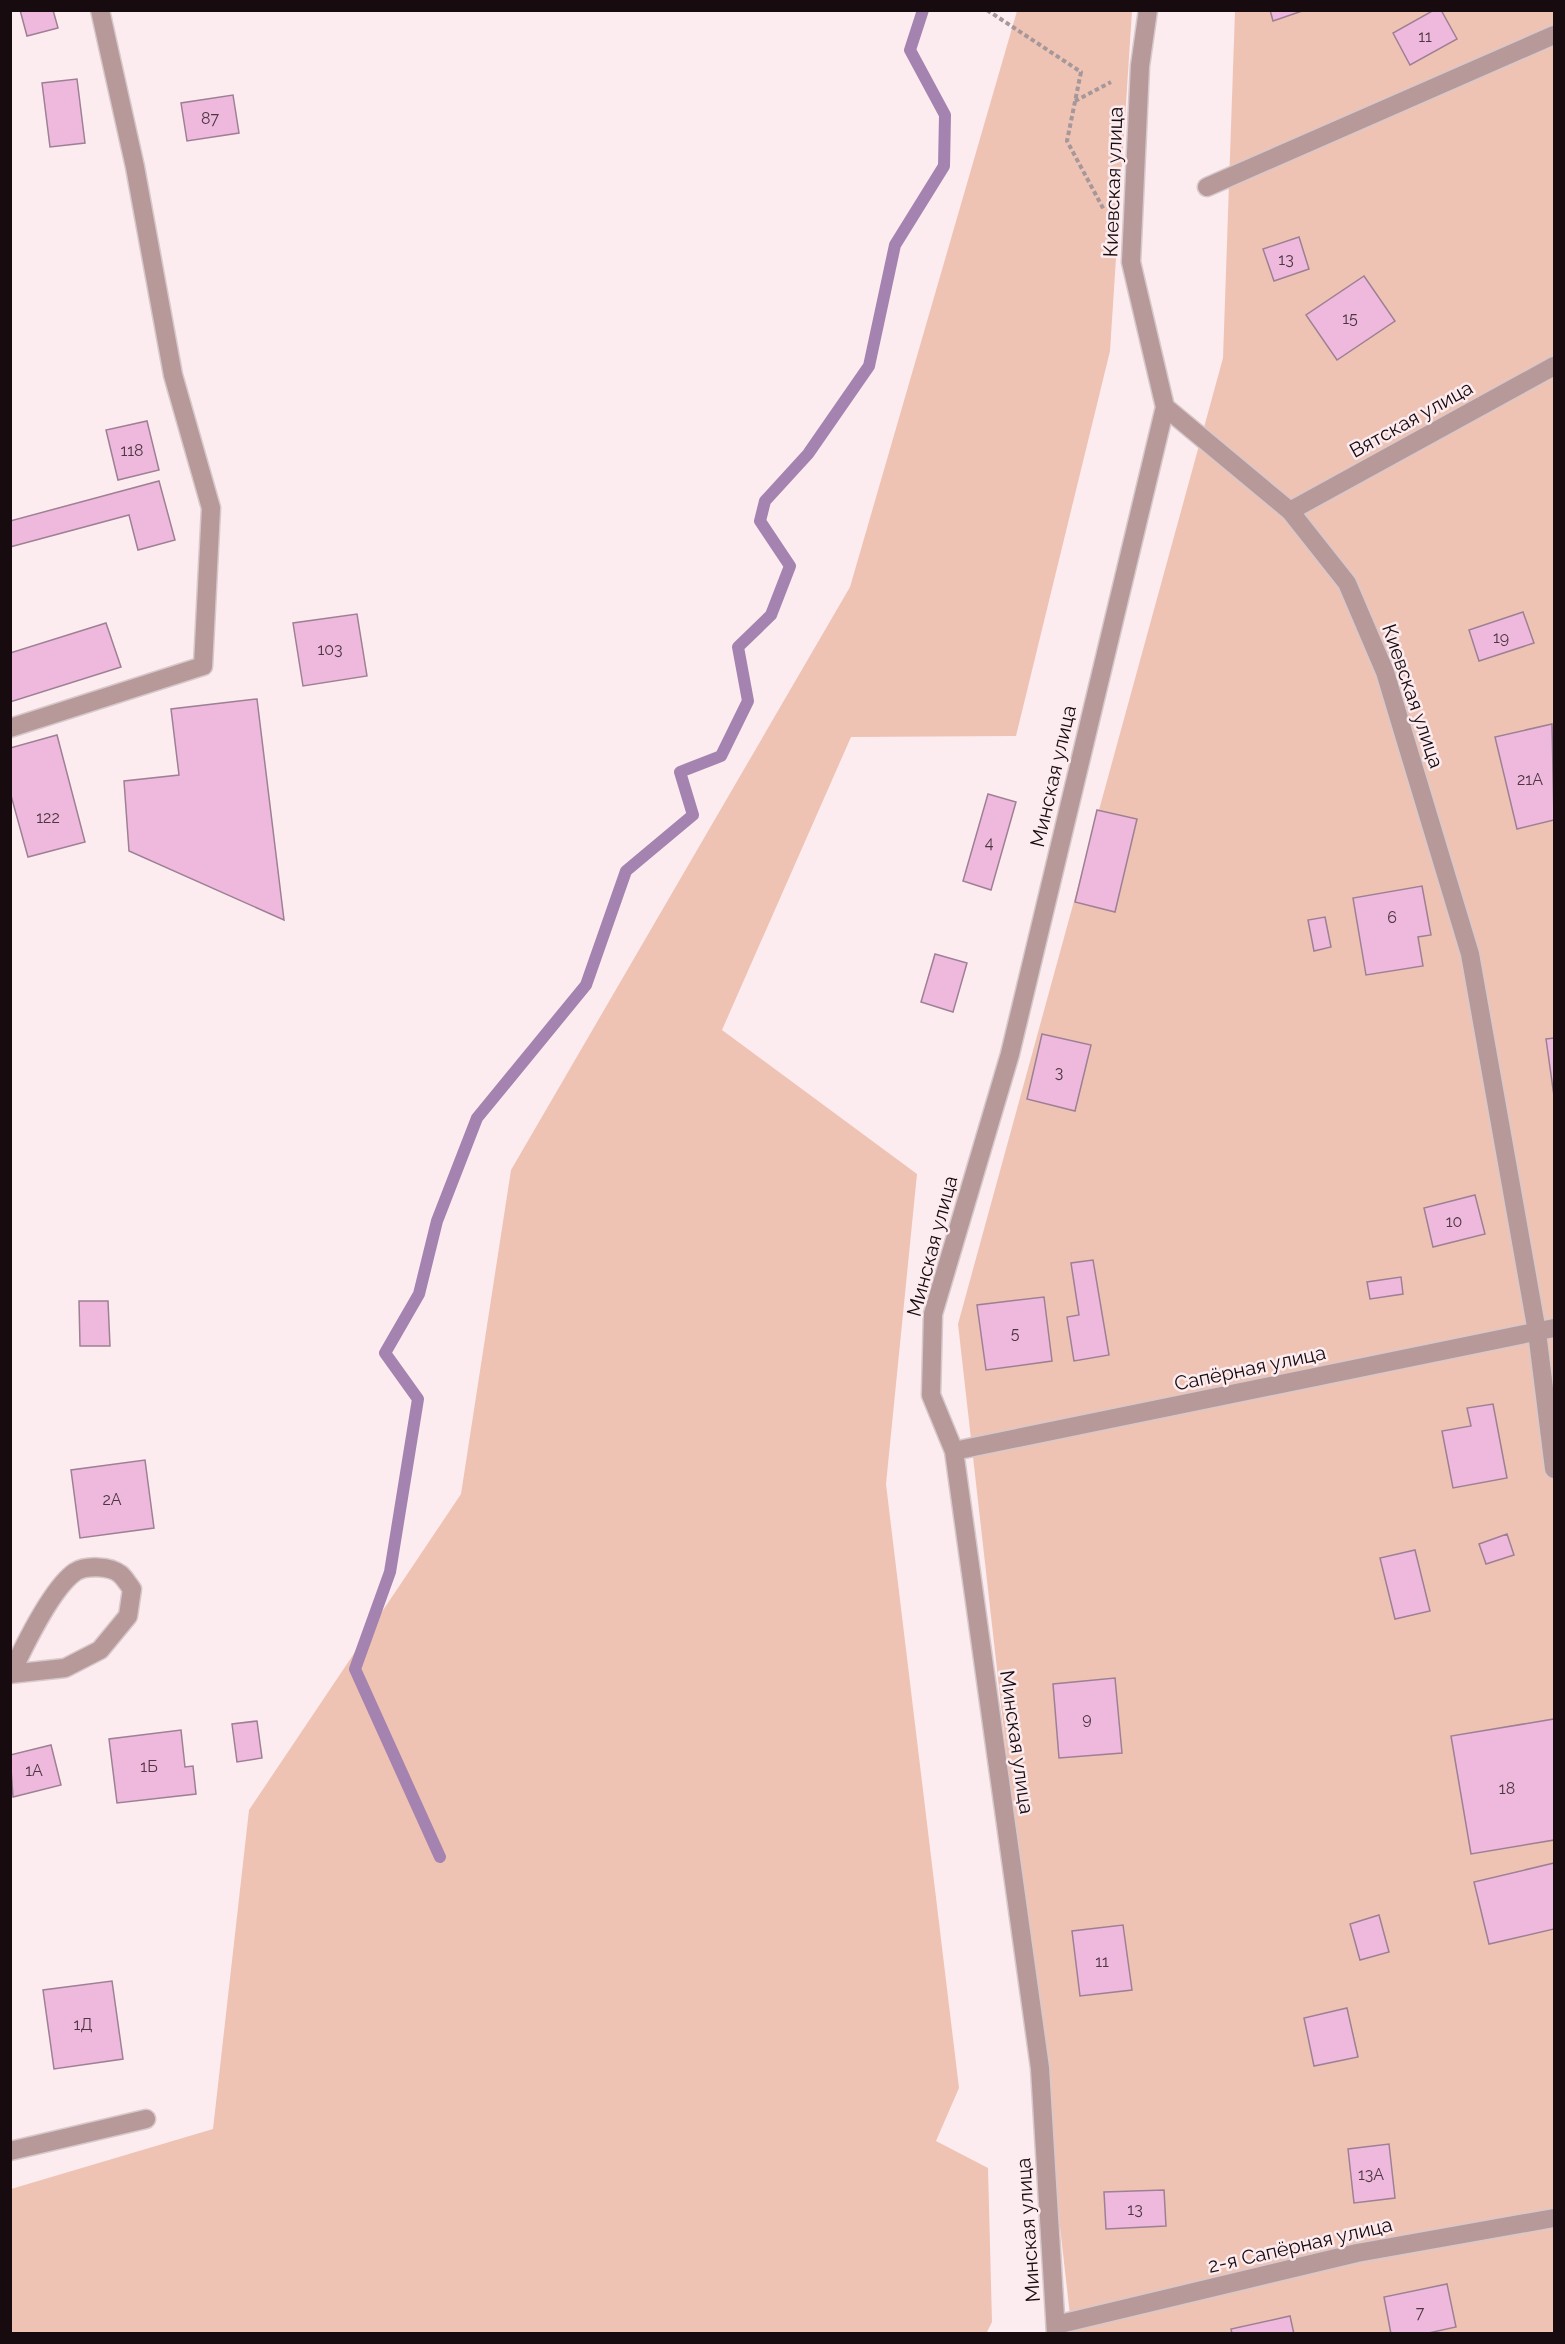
<svg xmlns="http://www.w3.org/2000/svg" width="1565" height="2344" font-family="Raleway,sans-serif">
	<rect width="100%" height="100%" fill="#fcecf0"/>
	<path fill="#efc3b3" d="M1017 11H1132L1110 351 1016 736 851 737 722 1030 917 1174 886 1484 959 2088 936 2141 988 2168 992 2322 986 2334 11 2333V2189L213 2129 249 1810 461 1494 511 1170 850 587Z
		M1235 11H1554V2333H1072L958 1324 1223 358Z"/>
	<g fill="none" stroke-linecap="round" stroke-linejoin="round">
		<path stroke="#a583b0" stroke-width="12" d="M440 1857 355 1669 390 1572 418 1399 385 1353 419 1294 437 1221 477 1118 586 985 626 871 693 815 680 772 721 756 748 701 738 647 771 615 790 566 760 521 765 501 808 454 869 366 895 245 944 166 945 115 910 50 923 10"/>
	</g>
	<path fill="#eeb9dd" stroke="#9e8094" stroke-width="1.5" d="M20 10H53L58 28 27 36Z
		M1270 10H1305L1273 21Z
		M1434 10H1441L1457 39 1410 65 1393 33Z
		M77 79 85 143 50 147 42 83Z
		M233 95 239 133 187 141 181 103Z
		M1299 237 1309 269 1274 281 1263 249Z
		M1364 276 1395 321 1337 360 1306 315Z
		M147 421 159 470 118 480 106 430Z
		M159 481 175 540 138 550 129 515 10 547V521Z
		M1523 612 1534 643 1479 661 1469 630Z
		M357 614 367 676 303 686 293 623Z
		M106 623 121 667 10 702V653Z
		M257 699 284 920 129 851 124 781 179 775 171 709Z
		M1552 724 1554 820 1517 829 1495 737Z
		M57 735 85 842 28 857 10 792V748Z
		M988 794 1016 802 991 890 963 881Z
		M1097 810 1137 819 1115 912 1075 902Z
		M1422 886 1431 935 1418 937 1423 966 1366 975 1353 898Z
		M1325 917 1331 947 1314 951 1308 920Z
		M935 954 967 963 953 1012 921 1002Z
		M1042 1034 1091 1045 1075 1111 1027 1099Z
		M1554 1038V1096L1546 1039Z
		M1475 1195 1485 1234 1433 1247 1424 1208Z
		M1093 1260 1109 1355 1074 1361 1067 1317 1079 1315 1071 1263Z
		M1401 1277 1403 1294 1370 1299 1367 1282Z
		M1044 1297 1052 1361 986 1370 977 1305Z
		M79 1301H108L110 1346H80Z
		M1493 1404 1507 1478 1453 1488 1442 1431 1471 1426 1467 1408Z
		M145 1460 154 1528 80 1538 71 1470Z
		M1507 1534 1514 1555 1486 1564 1479 1544Z
		M1415 1550 1430 1611 1395 1619 1380 1558Z
		M1115 1678 1122 1753 1059 1758 1053 1684Z
		M1554 1719V1840L1471 1854 1451 1736Z
		M257 1721 262 1758 237 1762 232 1724Z
		M181 1730 185 1767 193 1766 196 1794 117 1803 109 1739Z
		M51 1745 61 1785 13 1797 10 1755Z
		M1554 1863V1929L1489 1944 1474 1882Z
		M1379 1915 1389 1952 1360 1960 1350 1924Z
		M1123 1925 1132 1990 1080 1996 1072 1931Z
		M112 1981 123 2059 54 2069 43 1990Z
		M1347 2008 1358 2057 1314 2066 1304 2018Z
		M1389 2144 1395 2198 1354 2203 1348 2149Z
		M1164 2190 1166 2226 1106 2229 1104 2192Z
		M1447 2284 1456 2327 1424 2334H1391L1384 2297Z
		M1290 2316 1294 2334H1232L1231 2329Z"/>
	<g fill="none" stroke-linecap="round" stroke-linejoin="round">
		<g stroke="#d7c8cc" stroke-width="21">
			<path id="minor" d="M1148 10 1140 66 1131 262 1165 407 1290 511 1347 583 1385 672 1470 954 1537 1332 1554 1469
				M1207 187 1554 35
				M1290 511 1554 366
				M10 728 203 666 211 508 173 375 135 167 100 10
				M954 1451 1554 1328
				M10 1674 65 1668 100 1650 128 1616 132 1589C128 1584 124 1577 120 1574 110 1566 86 1565 75 1572 52 1588 23 1648 11 1674
				M10 2151 146 2119
				M1056 2325 1357 2253 1554 2218
				M1056 2334 1040 2068 954 1451 931 1395 933 1314 1010 1054 1165 407"/>
		</g>
		<path stroke="#a6979b" stroke-width="4" stroke-dasharray="4.5 3" stroke-linecap="butt" d="M987 10 1081 72 1067 141 1104 210
			M1075 101 1111 82"/>
		<use href="#minor" stroke="#b69998" stroke-width="18"/>
	</g>
	<g text-anchor="middle" stroke-width="5" stroke-linejoin="round" paint-order="stroke">
		<g font-size="16" fill="#4d3642">
			<text x="1425" y="42">11</text>
			<text x="210" y="124">87</text>
			<text x="1286" y="265">13</text>
			<text x="1350" y="324">15</text>
			<text x="132" y="456">118</text>
			<text x="1501" y="643">19</text>
			<text x="330" y="655">103</text>
			<text x="1530" y="785">21А</text>
			<text x="48" y="823">122</text>
			<text x="989" y="848">4</text>
			<text x="1392" y="923">6</text>
			<text x="1059" y="1078">3</text>
			<text x="1454" y="1227">10</text>
			<text x="1015" y="1339">5</text>
			<text x="112" y="1505">2А</text>
			<text x="1087" y="1724">9</text>
			<text x="149" y="1772">1Б</text>
			<text x="34" y="1776">1А</text>
			<text x="1507" y="1794">18</text>
			<text x="1102" y="1967">11</text>
			<text x="83" y="2030">1Д</text>
			<text x="1371" y="2180">13А</text>
			<text x="1135" y="2215">13</text>
			<text x="1420" y="2318">7</text>
		</g>
		<g font-size="20" fill="#170b0f" stroke="#fcecf0">
			<text transform="translate(1113 182) rotate(-88)" y="7">Киевская улица</text>
			<text transform="translate(1411 419) rotate(-29)" y="7">Вятская улица</text>
			<text transform="translate(1413 696) rotate(71)" y="7">Киевская улица</text>
			<text transform="translate(1053 776) rotate(-77)" y="7">Минская улица</text>
			<text transform="translate(932 1246) rotate(-75)" y="7">Минская улица</text>
			<text transform="translate(1250 1368) rotate(-12)" y="7">Сапёрная улица</text>
			<text transform="translate(1017 1742) rotate(82)" y="7">Минская улица</text>
			<text transform="translate(1028 2230) rotate(-94)" y="7">Минская улица</text>
			<text transform="translate(1300 2245) rotate(-13)" y="7">2-я Сапёрная улица</text>
		</g>
	</g>
	<rect width="1565" height="2344" fill="none" stroke="#170b0f" stroke-width="24"/>
</svg>
